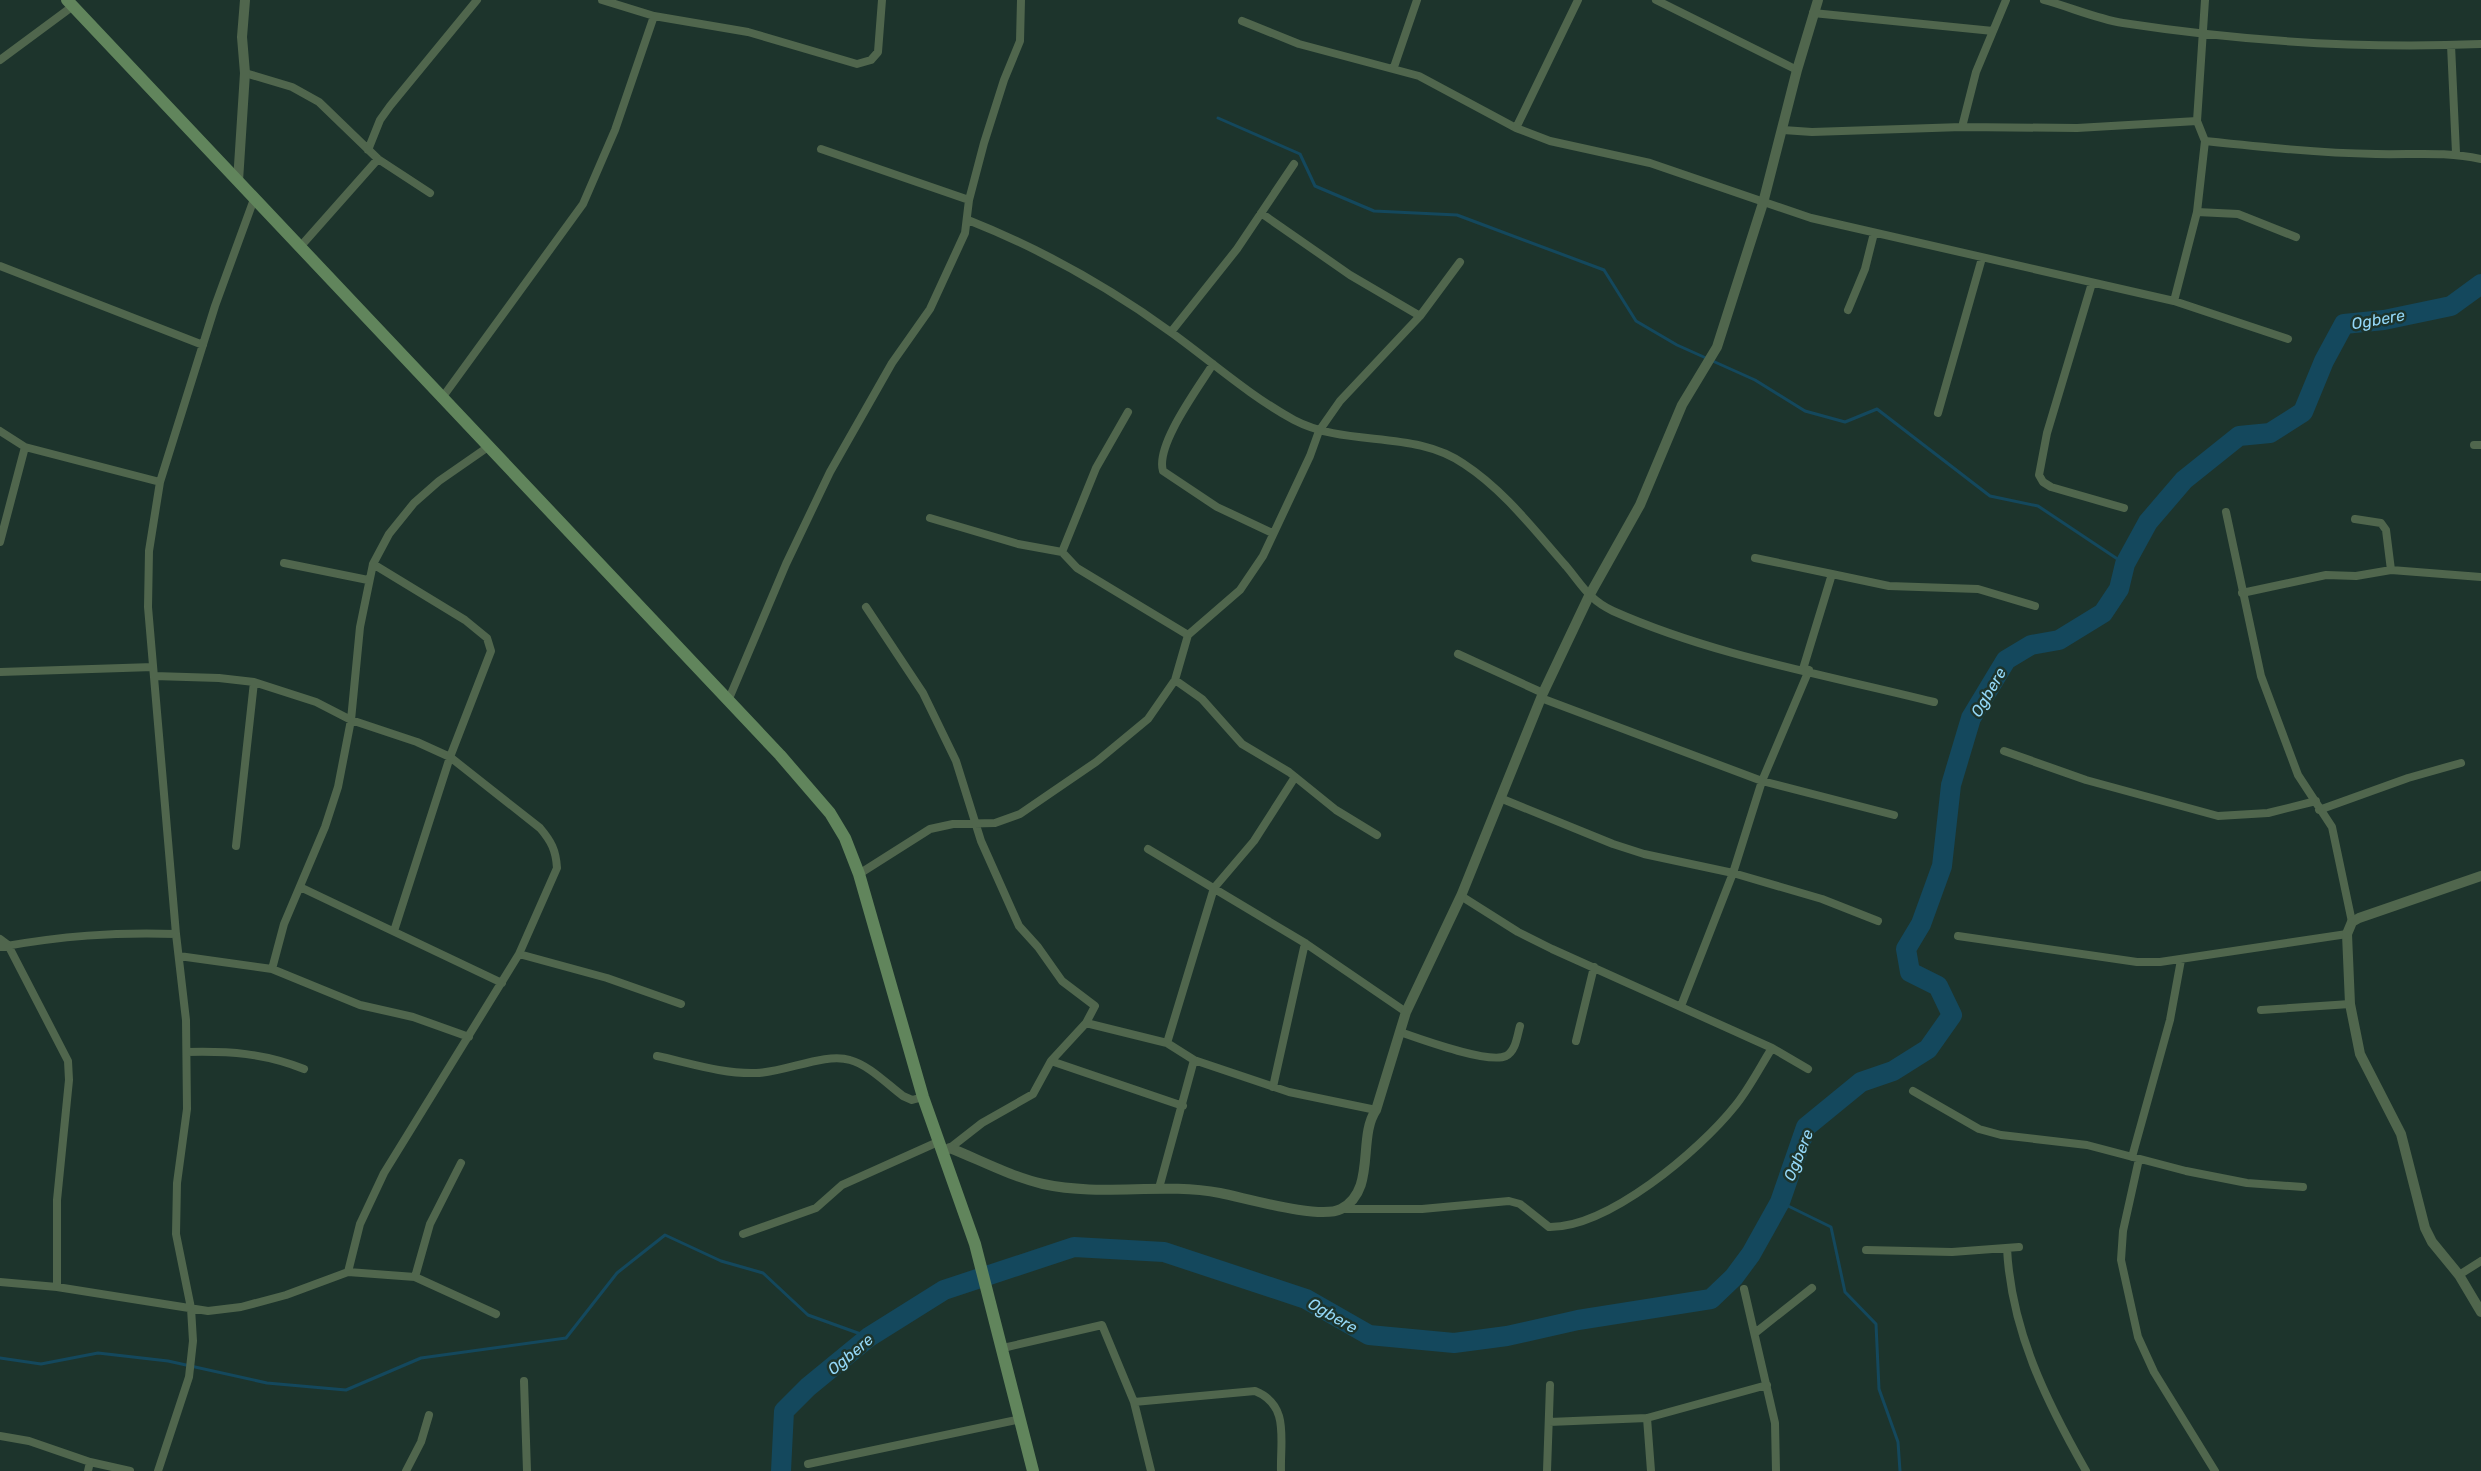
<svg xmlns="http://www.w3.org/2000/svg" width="2481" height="1471" font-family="Rubik,sans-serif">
	<rect width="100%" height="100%" fill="#1d342c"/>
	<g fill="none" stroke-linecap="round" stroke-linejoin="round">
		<path stroke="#14485d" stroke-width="3" d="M1218 118 1300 154 1315 186 1374 211 1457 215 1604 270 1636 321 1677 345 1755 380 1805 411 1845 422 1877 409 1990 496 2038 506 2125 564
			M1780 1202 1831 1227 1845 1292 1876 1324 1879 1389 1898 1442 1900 1471
			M0 1358 41 1364 98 1353 168 1361 267 1383 346 1390 421 1358 566 1338 617 1273 665 1235 721 1261 763 1273 808 1315 869 1337"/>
		<path stroke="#14485d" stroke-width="20" d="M781 1471 784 1411 808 1387 869 1337 944 1290 1074 1247 1164 1252 1306 1299 1369 1335 1454 1343 1507 1336 1578 1320 1711 1299 1734 1277 1751 1254 1780 1202 1806 1127 1861 1082 1893 1071 1928 1049 1952 1015 1938 986 1910 972 1906 949 1921 924 1942 866 1951 785 1971 718 2006 660 2031 645 2059 640 2103 613 2119 589 2125 564 2148 522 2184 480 2239 436 2270 433 2303 412 2324 361 2344 324 2384 320 2451 306 2481 284"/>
		<path stroke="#50664d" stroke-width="8" d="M602 0 654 16 748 32 857 64 871 60 878 52 882 0
			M1656 0 1797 70
			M2044 0C2070 7 2097 19 2123 23 2241 41 2362 49 2481 44
			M2205 0 2197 121 2205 141C2262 147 2319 153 2376 154 2412 155 2445 151 2481 159
			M1813 13 1993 31
			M1242 21 1299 44 1419 76 1516 128 1550 141 1650 163 1811 218 2174 301 2288 339
			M2451 45 2456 153
			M0 60 73 6
			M1394 67 1417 0
			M245 73 292 87 319 102 378 159 430 193
			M1962 127 1976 72 2006 0
			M1516 128 1578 0
			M1783 130 1812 132 1962 127 2077 128 2197 121
			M821 149 969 200
			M368 150 380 120 390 106 477 0
			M2197 212 2238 214 2296 237
			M1261 213 1350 275 1420 316
			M968 220C1041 249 1109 287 1172 333 1212 362 1250 396 1294 420 1347 448 1414 429 1464 464 1504 490 1535 531 1566 566 1582 585 1589 600 1613 611 1714 656 1827 675 1934 702
			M300 247 378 159
			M0 266 203 345
			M2092 283 2047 433 2039 475 2043 482 2051 487 2124 508
			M2174 301 2197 212 2205 141
			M1848 310 1865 269 1874 233
			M1171 332 1237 249 1294 164
			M1213 364C1199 387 1155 445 1163 471L1217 507 1272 533
			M442 398 583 204 615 130 654 16
			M1938 413 1982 258
			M0 431 25 447 160 482
			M2474 445H2481
			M2226 512 2261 676 2298 775 2332 827 2352 922
			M930 518 1018 544 1062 552 1077 568 1188 635
			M2355 519 2381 523 2386 530 2391 570
			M0 542 25 447
			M1062 552 1096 468 1128 412
			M1755 558 1832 574
			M284 563 368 580
			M373 564 465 620 487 638 491 651 450 757 394 931
			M2242 593 2326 575 2356 576 2391 570 2481 577
			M866 607 923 693 956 761 981 841 1019 926 1038 947 1062 981 1095 1006 1086 1023 1051 1061 1033 1094 982 1123 950 1148
			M1458 654 1543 693
			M1803 669 1832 574 1889 586 1978 589 2035 606
			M0 672 153 667
			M154 676 219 678 254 682 316 702 351 720 417 742 450 757 540 828C551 841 556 850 557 868L519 954 384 1173 360 1224 348 1272
			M1175 680 1202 699 1242 744 1289 772 1336 810 1377 835
			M1541 698 1762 781 1894 815
			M728 701 786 564 830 472 892 363 930 309 965 233 969 200 984 143 1004 80 1020 41 1021 0
			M2004 751 2086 780 2218 816 2268 813 2316 801
			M1500 798 1613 844 1644 854 1733 873 1822 899 1878 921
			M2319 810 2408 778 2461 763
			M236 846 254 682
			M1148 849 1305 943 1406 1012
			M859 874 930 829 953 824 995 823 1020 814 1096 762 1148 719 1175 680 1188 635 1240 590 1263 556 1310 456 1319 431 1340 401 1420 316 1460 262
			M300 887 502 983
			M1461 896 1518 932 1552 949 1772 1048 1808 1069
			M1958 936 2137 962H2160L2347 934
			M0 939 8 945 68 1061 69 1080 57 1200V1287
			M0 947C62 936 113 932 176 934
			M519 954 607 978 681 1004
			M179 956 272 969 360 1005 413 1017 469 1037
			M272 969 284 924 325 827 338 787 351 720 360 627 373 564 389 534 414 503 439 481 488 447
			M1681 1006 1733 873 1762 781 1809 670
			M2261 1010 2350 1004
			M1086 1023 1167 1043 1194 1060 1289 1092 1376 1110
			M1400 1032C1420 1039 1488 1064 1506 1056 1516 1051 1517 1036 1520 1026
			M1576 1041 1594 967
			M1167 1043 1214 888 1254 841 1295 777
			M187 1052C229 1051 264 1053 304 1069
			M657 1056C690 1063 722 1074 756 1073 784 1073 825 1052 850 1060 869 1065 888 1085 903 1096L912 1100 923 1097
			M1051 1061 1183 1106
			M1273 1087 1305 943
			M1913 1091 1979 1129 2001 1135 2087 1145 2186 1171 2247 1183 2303 1187
			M2132 1157 2170 1020 2181 960
			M2139 1159 2123 1231 2121 1260 2138 1337 2154 1372 2215 1471
			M1159 1188 1194 1060
			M1341 1209H1422L1509 1201 1520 1204 1549 1227C1608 1228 1699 1151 1735 1106 1749 1089 1760 1067 1772 1048
			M743 1234 816 1208 842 1185 940 1141
			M2007 1248C2011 1330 2046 1401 2086 1471
			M1866 1250 1952 1252 2019 1247
			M2459 1275 2481 1261
			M415 1277 430 1224 461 1163
			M0 1282 57 1287 208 1311 241 1307 286 1295 348 1272 415 1277 496 1314
			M1744 1289 1775 1423 1776 1471
			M1755 1333 1812 1288
			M1003 1348 1102 1325 1134 1402 1151 1471
			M524 1381 527 1471
			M1134 1402 1255 1391C1290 1405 1280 1439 1281 1471
			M1647 1418 1651 1471
			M1549 1422 1647 1418 1767 1385
			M0 1436 29 1441 90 1462
			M808 1464 1021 1419
			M88 1471 90 1462 130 1471
			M158 1471 189 1377 193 1341 191 1308 176 1234 177 1183 187 1109 186 1020 176 934 148 607 149 551 160 482 215 306 254 199
			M406 1471 421 1442 429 1415
			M1547 1471 1550 1385"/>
		<path stroke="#50664d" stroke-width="10" d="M238 181 245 73 242 37 245 0
			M2481 876 2359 918 2352 922 2347 934 2350 1004 2360 1054 2401 1134 2425 1228 2432 1242 2459 1275 2481 1312
			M944 1151 950 1148C980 1160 1012 1177 1043 1184 1102 1197 1162 1182 1220 1193 1246 1198 1320 1220 1341 1209 1377 1190 1357 1138 1376 1110L1406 1012 1461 896 1543 693 1589 596 1640 505 1682 405 1717 347 1763 203 1797 70 1818 0"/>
		<path stroke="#61855c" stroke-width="12" d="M67 0 780 755 830 813 845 838 859 874 923 1097 975 1244 1033 1471"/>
	</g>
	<g text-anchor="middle" stroke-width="5" stroke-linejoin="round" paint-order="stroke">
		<g font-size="16" font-style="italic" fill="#94d8f8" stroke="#1d342c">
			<text transform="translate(2378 319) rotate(-10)" y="6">Ogbere</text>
			<text transform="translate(1988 692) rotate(-60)" y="6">Ogbere</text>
			<text transform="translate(1798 1155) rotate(-68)" y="6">Ogbere</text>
			<text transform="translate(1333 1315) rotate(30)" y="6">Ogbere</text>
			<text transform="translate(850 1354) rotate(-40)" y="6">Ogbere</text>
		</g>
	</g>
</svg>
